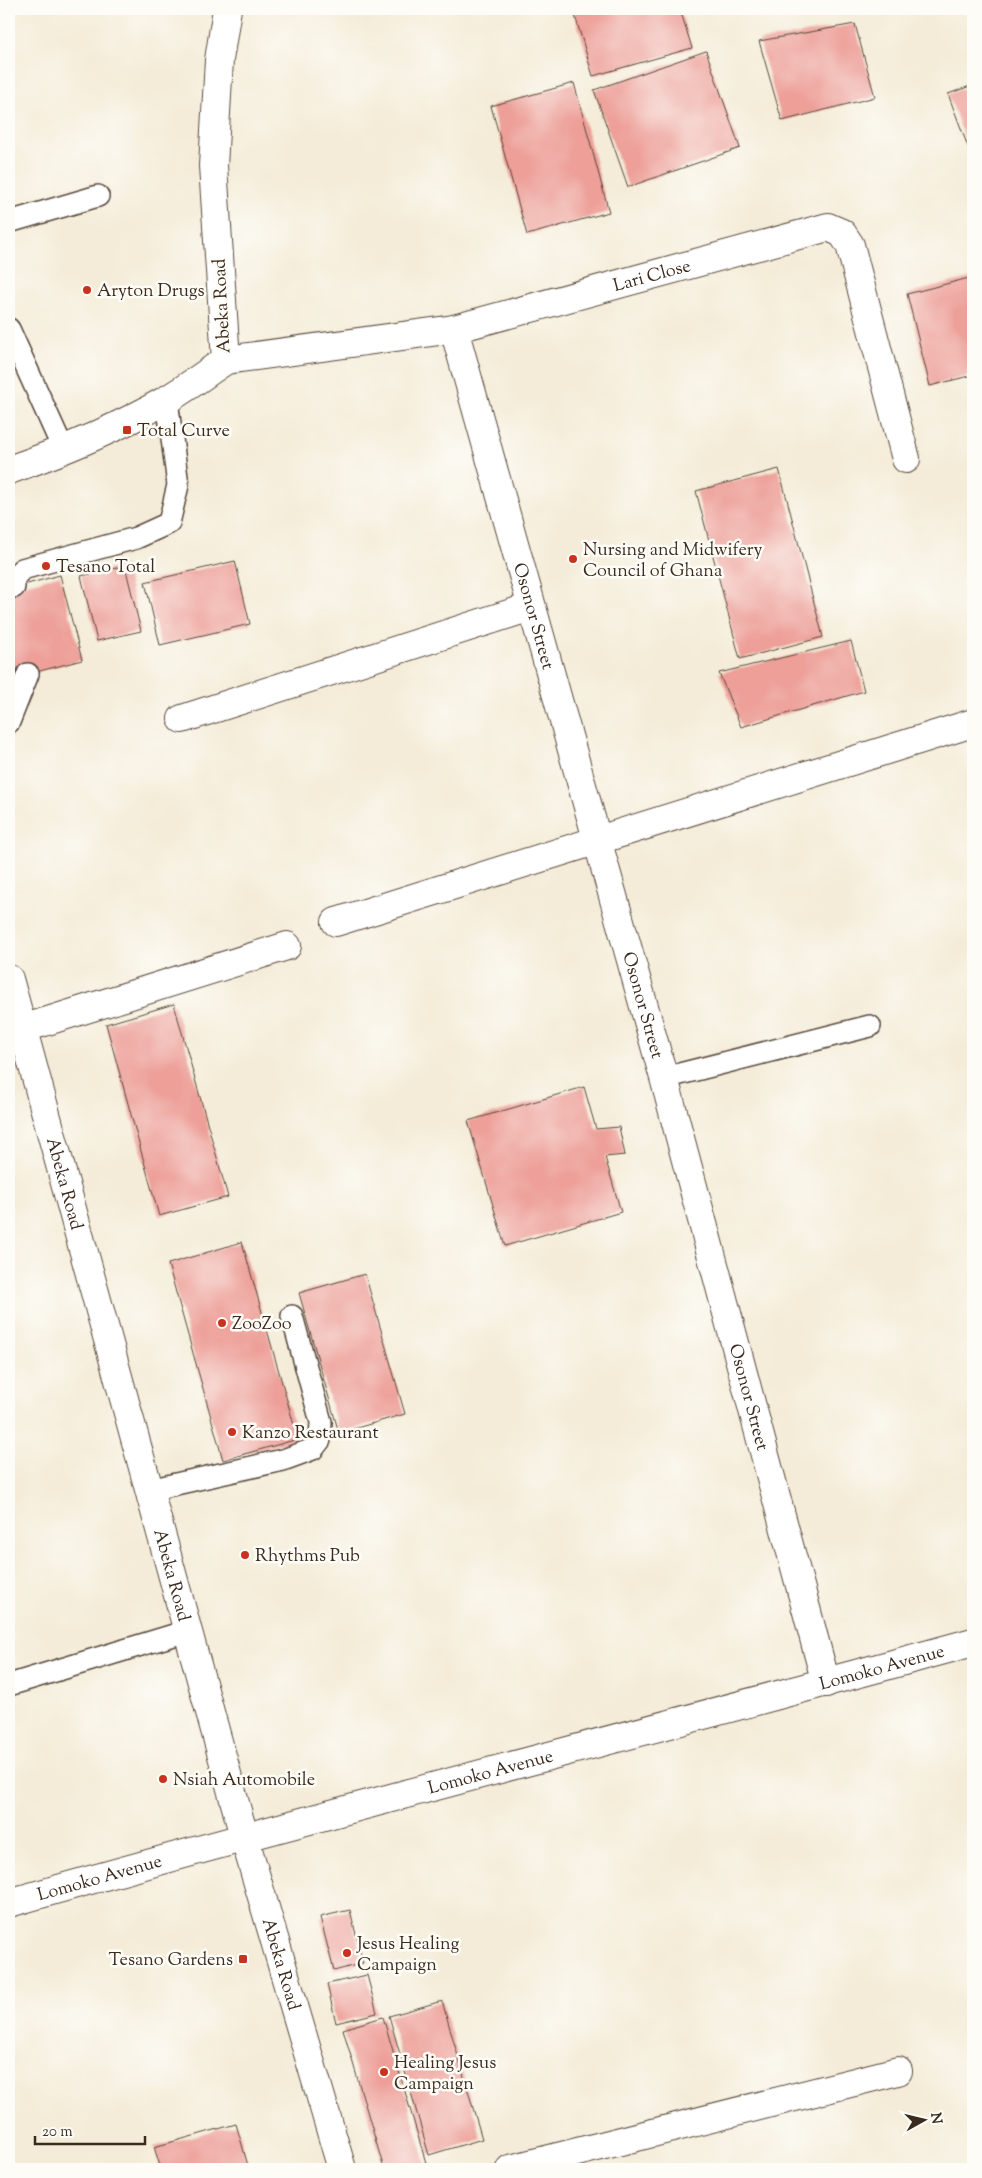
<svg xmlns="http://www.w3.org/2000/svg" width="982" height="2178" font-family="'Sorts Mill Goudy',serif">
	<rect width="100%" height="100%" fill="#fdfcf7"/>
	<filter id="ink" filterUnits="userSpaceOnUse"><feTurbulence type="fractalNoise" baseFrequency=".02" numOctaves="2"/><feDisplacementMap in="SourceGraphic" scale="10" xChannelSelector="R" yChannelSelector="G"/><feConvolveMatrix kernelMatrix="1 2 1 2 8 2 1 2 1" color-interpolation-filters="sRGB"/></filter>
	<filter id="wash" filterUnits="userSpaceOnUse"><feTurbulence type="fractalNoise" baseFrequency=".0096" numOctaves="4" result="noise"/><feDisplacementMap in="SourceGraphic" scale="20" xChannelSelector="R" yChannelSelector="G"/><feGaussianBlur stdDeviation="1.12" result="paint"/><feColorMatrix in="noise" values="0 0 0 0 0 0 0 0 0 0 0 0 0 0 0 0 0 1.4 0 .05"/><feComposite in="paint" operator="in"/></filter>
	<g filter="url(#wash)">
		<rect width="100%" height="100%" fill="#f4ecd8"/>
		<g id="blocks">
			<path fill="#ed9f98" d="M573 9H680L692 48 593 76Z
				M855 24 875 97 782 121 759 41Z
				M706 51 740 148 628 187 594 90Z
				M574 83 609 212 527 235 491 106Z
				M973 85V160L948 94Z
				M973 277V375L930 386 907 294Z
				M779 469 823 637 740 659 696 491Z
				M235 561 250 624 160 645 145 582Z
				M125 566 141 631 97 641 81 576Z
				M60 575 82 660 9 679V589Z
				M851 641 864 691 741 727 719 673Z
				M174 1004 228 1197 159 1216 106 1024Z
				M584 1087 596 1129 619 1127 625 1155 605 1157 621 1212 505 1246 468 1121Z
				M242 1242 298 1439 223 1460 168 1264Z
				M365 1274 405 1414 339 1433 299 1293Z
				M350 1910 363 1963 334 1971 320 1917Z
				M367 1975 377 2013 336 2023 327 1984Z
				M442 2001 482 2139 429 2155 389 2016Z
				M383 2017 426 2163 406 2169H384L343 2029Z
				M236 2124 249 2169H161L154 2147Z"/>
		</g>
	</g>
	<g filter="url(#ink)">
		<use href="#blocks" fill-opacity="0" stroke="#57473a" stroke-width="1"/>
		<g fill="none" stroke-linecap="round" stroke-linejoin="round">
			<g stroke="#57473a" stroke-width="24">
				<path id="service" d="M9 222 98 196
					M9 329 64 451
					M14 587V578L22 569 136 538 169 523 178 485 167 400
					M9 722 28 674
					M664 1078 870 1026
					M149 1490 283 1460 313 1449 320 1440 321 1422 292 1316
					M9 1685 187 1631"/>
			</g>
			<g stroke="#57473a" stroke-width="30">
				<g id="minor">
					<path id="s1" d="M454 329 664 1078 826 1683"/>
					<path id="s2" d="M226 360 454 329 828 227 842 233 850 245 906 459"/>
					<path d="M182 719 531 607"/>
					<path d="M336 922 973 723"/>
					<path d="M22 1029 287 946"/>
					<path id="s3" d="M9 1903C329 1811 652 1731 973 1642"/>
					<path d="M510 2169 898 2071"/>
				</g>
			</g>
			<g stroke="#57473a" stroke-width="30">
				<g id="tertiary">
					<path d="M9 470C63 451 116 429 166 400 187 388 206 373 226 360L213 166 219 60 227 9"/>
					<path id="s4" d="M9 979 244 1836 342 2169"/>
				</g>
			</g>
			<use href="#service" stroke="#fff" stroke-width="21"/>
			<use href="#minor" stroke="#fff" stroke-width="28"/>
			<use href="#tertiary" stroke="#fff" stroke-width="28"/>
		</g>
	</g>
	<g fill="#c8321e" stroke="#fdfcf7" stroke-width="2">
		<circle cx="87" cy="290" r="5"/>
		<rect x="122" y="425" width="10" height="10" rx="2.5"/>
		<circle cx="573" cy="559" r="5"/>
		<circle cx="46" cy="566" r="5"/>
		<circle cx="222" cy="1323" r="5"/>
		<circle cx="232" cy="1432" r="5"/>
		<circle cx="245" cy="1555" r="5"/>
		<circle cx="163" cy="1779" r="5"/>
		<circle cx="347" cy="1953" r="5"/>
		<rect x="238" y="1954" width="10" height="10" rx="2.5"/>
		<circle cx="384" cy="2072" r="5"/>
	</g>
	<g text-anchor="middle" stroke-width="5" stroke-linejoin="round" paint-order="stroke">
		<g font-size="18" fill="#3b2a1e" stroke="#fdfcf7">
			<text dy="6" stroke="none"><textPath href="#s2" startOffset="435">Lari Close</textPath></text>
			<text transform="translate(221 306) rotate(-93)" y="6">Abeka Road</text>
			<text dy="6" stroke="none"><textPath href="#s1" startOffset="298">Osonor Street</textPath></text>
			<text dy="6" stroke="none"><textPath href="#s1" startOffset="702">Osonor Street</textPath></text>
			<text dy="6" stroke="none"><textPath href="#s4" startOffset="212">Abeka Road</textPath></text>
			<text dy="6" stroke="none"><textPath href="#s1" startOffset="1108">Osonor Street</textPath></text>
			<text dy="6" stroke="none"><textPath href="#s4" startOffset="618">Abeka Road</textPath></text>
			<text dy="6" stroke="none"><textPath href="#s3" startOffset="904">Lomoko Avenue</textPath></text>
			<text dy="6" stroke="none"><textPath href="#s3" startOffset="499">Lomoko Avenue</textPath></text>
			<text dy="6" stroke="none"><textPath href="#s3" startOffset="94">Lomoko Avenue</textPath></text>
			<text dy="6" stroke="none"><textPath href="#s4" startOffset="1022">Abeka Road</textPath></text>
		</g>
		<g font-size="18" fill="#3b2a1e" stroke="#fdfcf7" text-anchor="start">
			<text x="97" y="296">Aryton Drugs</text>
			<text x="137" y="436">Total Curve</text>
			<text x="583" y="555">Nursing and Midwifery<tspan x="583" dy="21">Council of Ghana</tspan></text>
			<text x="56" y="572">Tesano Total</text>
			<text x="232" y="1329">ZooZoo</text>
			<text x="242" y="1438">Kanzo Restaurant</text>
			<text x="255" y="1561">Rhythms Pub</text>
			<text x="173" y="1785">Nsiah Automobile</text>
			<text x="357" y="1949">Jesus Healing<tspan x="357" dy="21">Campaign</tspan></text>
			<text x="233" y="1965" text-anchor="end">Tesano Gardens</text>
			<text x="394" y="2068">Healing Jesus<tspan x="394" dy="21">Campaign</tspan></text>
		</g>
	</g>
	<rect width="982" height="2178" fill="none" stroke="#fdfcf7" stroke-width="30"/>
	<g transform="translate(924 2120) rotate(82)" stroke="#fdfcf7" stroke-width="4" paint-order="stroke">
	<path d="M0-4L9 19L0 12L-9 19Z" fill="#3b2a1e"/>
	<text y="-8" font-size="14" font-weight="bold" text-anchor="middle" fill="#3b2a1e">N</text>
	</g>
	<path d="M35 2136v8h110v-8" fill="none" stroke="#3b2a1e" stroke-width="2.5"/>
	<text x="42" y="2136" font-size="15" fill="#3b2a1e" stroke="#fdfcf7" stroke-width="4" paint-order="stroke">20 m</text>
</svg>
